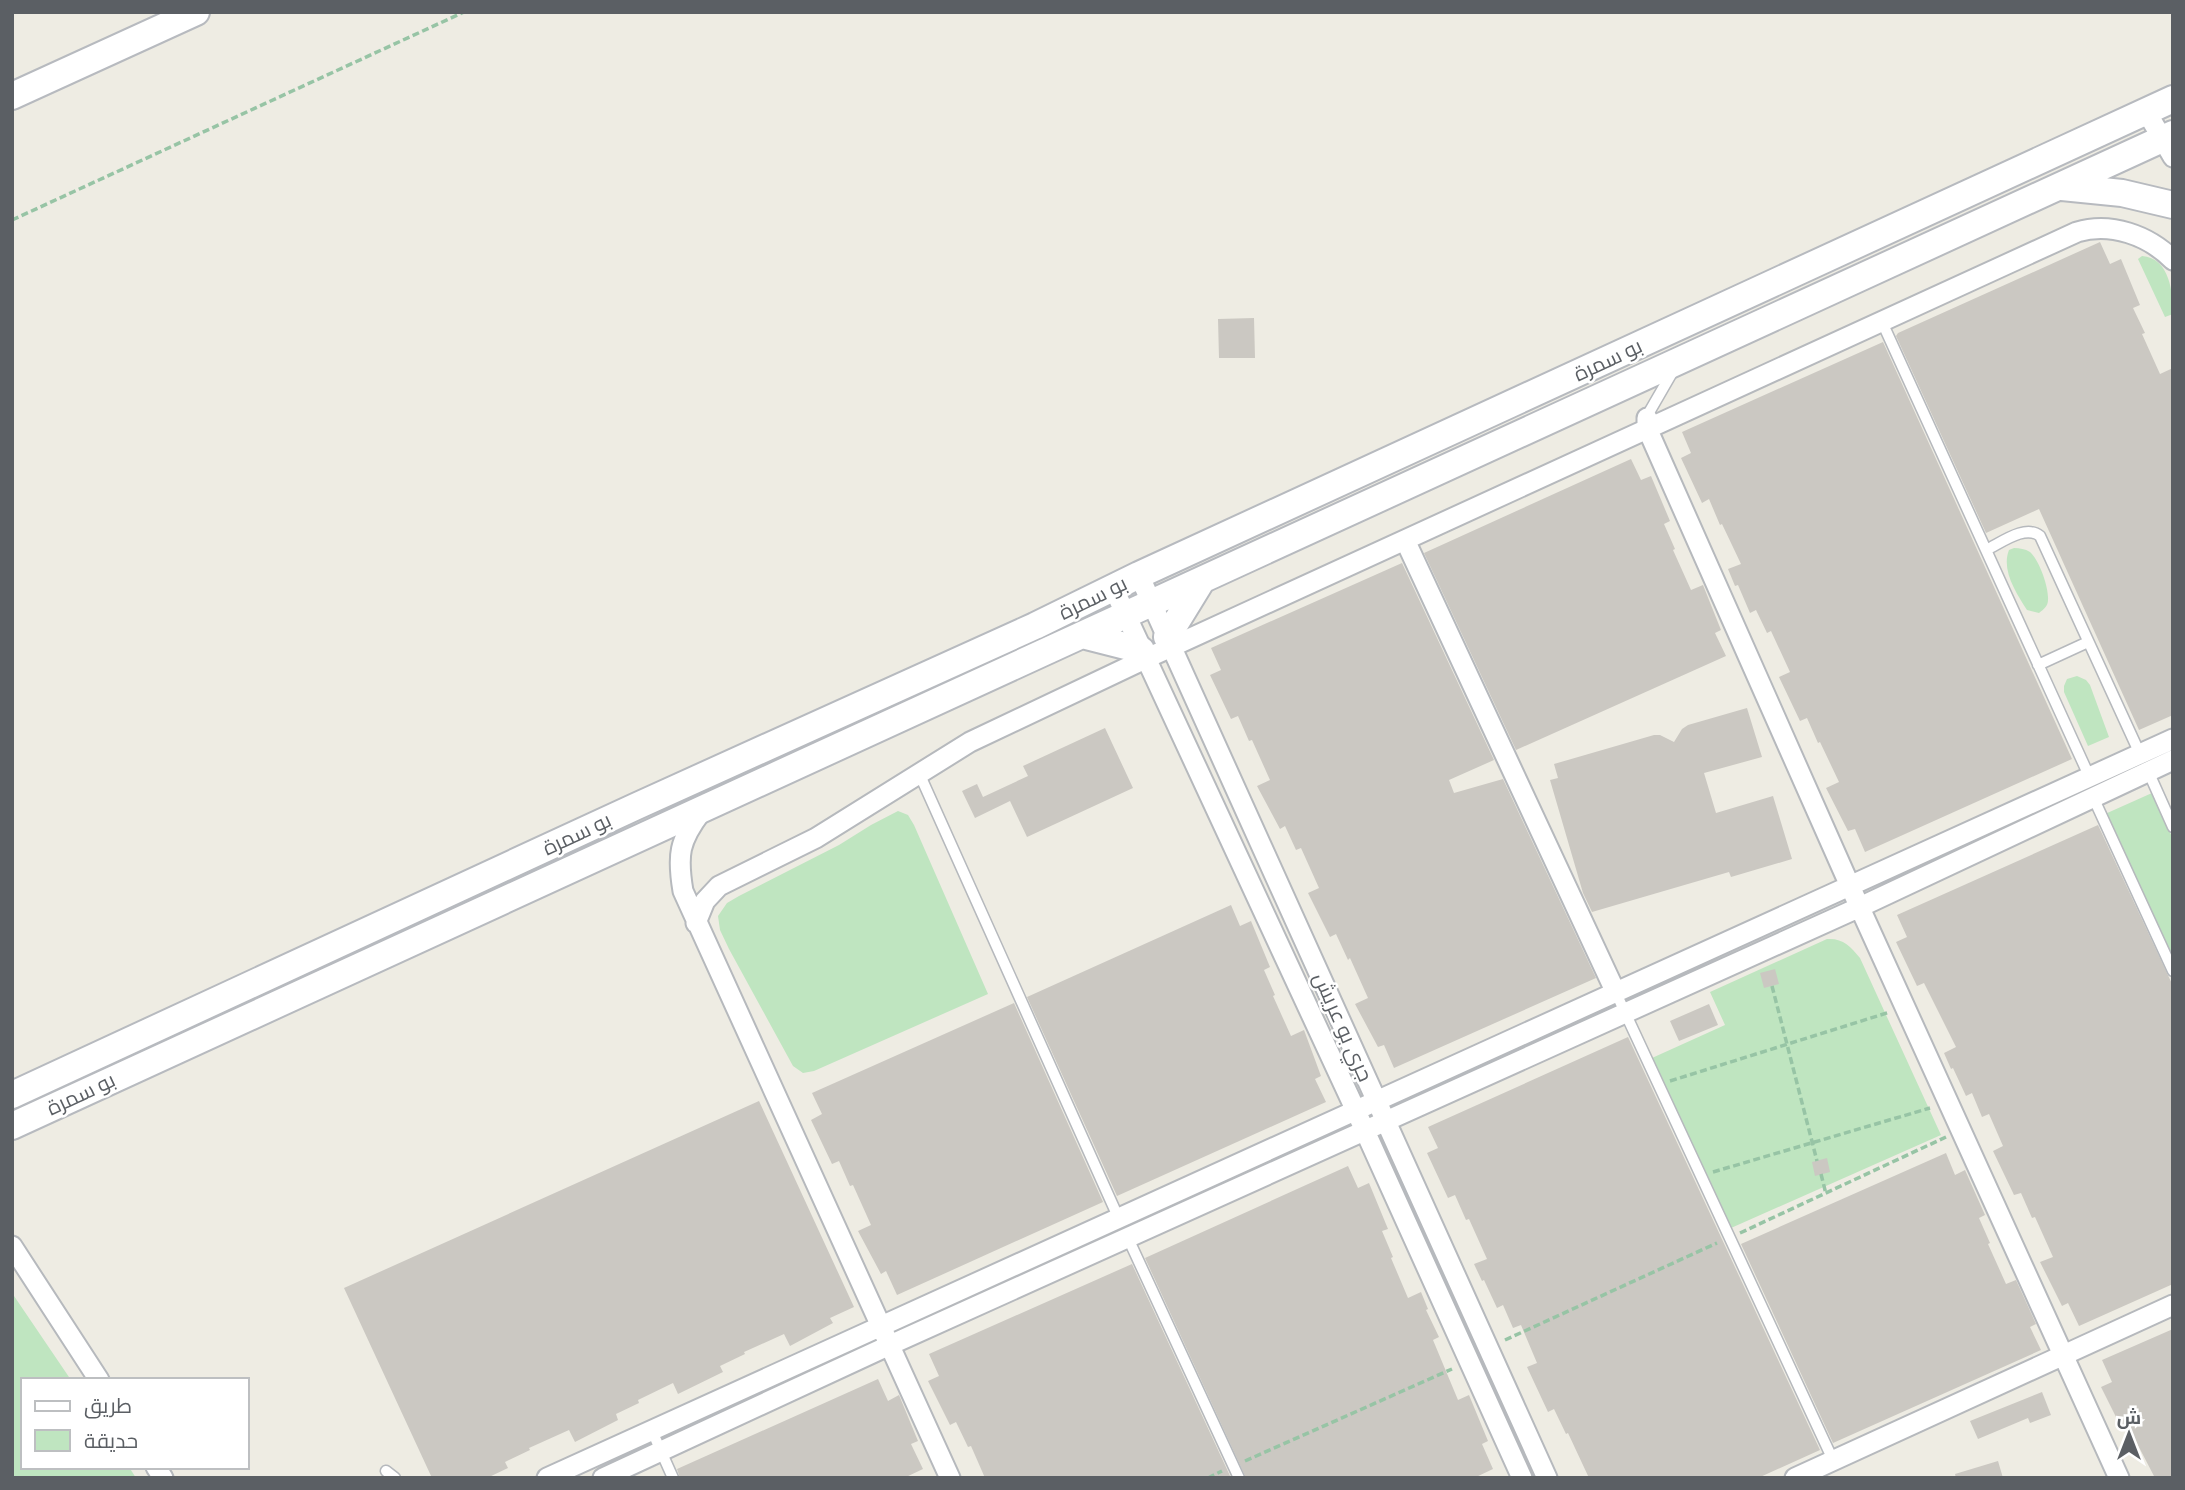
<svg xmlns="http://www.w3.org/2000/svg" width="2185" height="1490" font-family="Overpass,Cairo,sans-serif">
	<rect width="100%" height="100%" fill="#eeece3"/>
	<path fill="#bfe5c0" d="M2142 256C2170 258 2173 293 2173 314L2165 317 2138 259Z
		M2014 548C2020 548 2025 549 2030 552 2039 560 2049 587 2048 600 2048 606 2044 609 2039 613L2027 610C2016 593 2001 570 2009 550Z
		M2077 676 2086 680 2090 685 2109 737 2088 746 2064 692V686L2067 679Z
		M2152 793 2173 839V961L2105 814Z
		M898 811 908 815 914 825 988 994 814 1071 803 1073 793 1066 729 949 720 930 718 916 727 903 739 896 839 845 871 825Z
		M1827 939C1843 938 1850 946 1860 958L1941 1135 1731 1228 1652 1058 1725 1025 1710 992Z
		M12 1293 71 1380H23V1467H129L136 1478H12Z"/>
	<path fill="#cbc8c2" d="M2100 242 2110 264 2121 259 2140 305 2133 308 2145 333 2142 334 2160 374 2173 368V715L2139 730 2039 509 1986 533 1896 336 1898 333Z
		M1254 318 1255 358H1219L1218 319Z
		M1883 342 2072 759 1865 852 1855 829 1848 831 1826 788 1839 782 1820 742 1818 743 1807 718 1800 721 1779 677 1790 672 1771 631 1767 633 1756 610 1750 613 1738 585 1735 586 1728 569 1741 564 1722 524 1720 525 1709 499 1702 503 1681 458 1691 453 1682 432Z
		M1631 459 1641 480 1651 476 1670 521 1664 524 1675 549 1673 550 1691 590 1703 585 1721 630 1715 633 1726 656 1516 750 1424 553Z
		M1402 563 1494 760 1449 780 1454 793 1503 779 1596 978 1394 1068 1384 1045 1378 1047 1355 1004 1368 998 1350 958 1348 960 1336 934 1330 937 1308 893 1319 888 1301 848 1296 850 1285 826 1280 829 1257 786 1270 780 1252 740 1249 741 1238 716 1231 719 1210 675 1221 670 1211 648Z
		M1747 708 1762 757 1704 773 1716 813 1773 796 1792 859 1731 877 1729 872 1592 912 1583 893 1550 780 1558 778 1554 764 1654 735H1660L1674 742 1682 729 1688 725Z
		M1105 728 1133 788 1027 837 1010 801 975 818 962 791 977 784 983 797 1028 776 1023 766Z
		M2098 825 2173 986V1284L2079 1326 2068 1303 2062 1306 2040 1262 2053 1257 2035 1217 2032 1218 2021 1193 2014 1195 1993 1151 2003 1146 1989 1114 1982 1117 1972 1093 1966 1096 1953 1068 1951 1069 1944 1053 1956 1047 1924 983 1917 986 1896 942 1907 937 1897 915Z
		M1231 905 1240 926 1251 921 1270 967 1264 970 1275 995 1273 996 1291 1036 1304 1030 1321 1076 1315 1079 1326 1102 1117 1196 1027 997Z
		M1775 969 1779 984 1764 988 1760 973Z
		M1014 1003 1103 1202 897 1295 886 1271 881 1274 858 1231 871 1225 853 1185 850 1186 839 1161 832 1164 811 1120 822 1114 812 1093Z
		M1709 1004 1718 1025 1679 1041 1670 1021Z
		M1628 1037 1820 1450 1758 1478H1589L1568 1433 1566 1434 1554 1409 1548 1412 1527 1367 1537 1363 1521 1325 1513 1328 1503 1305 1497 1308 1484 1280 1482 1281 1474 1264 1487 1259 1469 1219 1466 1220 1455 1195 1448 1198 1427 1153 1438 1148 1428 1127Z
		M759 1101 854 1307 830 1318 833 1323 790 1346 784 1334 744 1352 745 1354 720 1366 723 1372 678 1394 673 1383 638 1400 639 1403 616 1414 618 1420 575 1442 569 1430 529 1448 530 1450 505 1462 508 1468 487 1478H432L344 1288Z
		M1946 1153 1955 1175 1965 1170 1985 1215 1979 1218 1990 1243 1988 1244 2006 1284 2016 1280 2036 1324 2030 1327 2041 1350 1833 1443 1741 1244Z
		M1827 1158 1830 1172 1815 1176 1812 1162Z
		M1348 1166 1358 1188 1369 1183 1388 1229 1382 1231 1393 1257 1391 1258 1408 1298 1421 1292 1428 1309 1426 1310 1439 1337 1433 1340 1458 1400 1469 1395 1488 1441 1482 1444 1493 1469 1474 1478H1246L1145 1258Z
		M1132 1264 1231 1478H985L971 1446 968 1447 956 1422 950 1425 928 1381 939 1376 929 1354Z
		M2173 1329V1478H2155L2129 1428 2123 1431 2101 1387 2112 1382 2102 1360Z
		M878 1379 888 1401 899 1395 918 1441 911 1444 923 1469 904 1478H680L677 1469Z
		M2042 1392 2051 1415 2030 1423 2028 1418 1978 1439 1970 1421Z
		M1998 1461 2003 1478H1956L1955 1474Z"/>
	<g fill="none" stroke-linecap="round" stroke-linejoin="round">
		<g stroke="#b6b9bd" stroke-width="13">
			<path id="lane" d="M1882 322 2090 778
				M1647 416 1673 371
				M1986 550C2001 543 2025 524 2040 536L2140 754
				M2038 665 2088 642
				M2148 771 2173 827
				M919 773 1119 1219
				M2093 797 2173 971
				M1616 993 1833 1460
				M1127 1236 1239 1478
				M652 1431 673 1478
				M386 1471 395 1478"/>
		</g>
		<g stroke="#b6b9bd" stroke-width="23">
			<path id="street" d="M2146 111 2173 157
				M1647 418V428L1850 886 2119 1478
				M1405 540 1616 993
				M1139 575 1547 1478
				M1113 587 1356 1111 1522 1478
				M701 812C679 841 677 855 683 891L950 1478
				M696 923 705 901 719 886 816 838 970 742 1145 659 2077 232C2111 222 2148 235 2173 260
				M12 1246 99 1380
				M156 1467 163 1478
				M547 1478 2173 739
				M603 1478 890 1345 1860 907 2173 760
				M1795 1478 2173 1305"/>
		</g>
		<g stroke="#b7babf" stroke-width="30">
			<path id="secondary" d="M12 96 196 12
				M2062 187 2122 193 2173 205
				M1082 635 1141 650
				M1167 637 1202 580
				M12 1095 637 806 1035 626 1139 575 2173 99
				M12 1126 2173 134"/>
		</g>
		<path stroke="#97c4a5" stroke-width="3.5" stroke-dasharray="7 3.5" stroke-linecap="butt" d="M12 220 464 12
			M1772 986 1817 1161
			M1670 1081 1890 1012
			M1713 1172 1930 1108
			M1821 1174 1826 1194
			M1740 1233 1946 1137
			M1505 1340 1717 1243
			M1245 1461 1452 1369
			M1208 1478 1222 1471"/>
		<use href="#lane" stroke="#fff" stroke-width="10"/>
		<use href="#street" stroke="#fff" stroke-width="19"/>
		<use href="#secondary" stroke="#fff" stroke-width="26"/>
	</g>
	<g text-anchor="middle" stroke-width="5" stroke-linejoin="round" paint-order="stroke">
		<g font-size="21" fill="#5b5f64" stroke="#fff">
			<text transform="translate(1608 360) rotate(-25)" y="7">بو سمرة</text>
			<text transform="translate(1093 598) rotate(-26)" y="7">بو سمرة</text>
			<text transform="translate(577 834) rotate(-25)" y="7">بو سمرة</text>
			<text transform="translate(1343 1027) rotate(66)" y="7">جري بو عريش</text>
			<text transform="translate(81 1094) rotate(-25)" y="7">بو سمرة</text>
		</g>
	</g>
	<rect width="2185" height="1490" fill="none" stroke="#5b5f64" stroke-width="28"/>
	<rect x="21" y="1378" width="228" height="91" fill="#ffffff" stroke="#bdbfc1" stroke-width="2"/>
	<rect x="35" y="1401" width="35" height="10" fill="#ffffff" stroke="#bdbfc1" stroke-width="2"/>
	<text x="84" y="1413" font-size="21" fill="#5b5f64">طريق</text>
	<rect x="35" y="1430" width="35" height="21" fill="#bfe5c0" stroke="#bdbfc1" stroke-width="2"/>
	<text x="84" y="1448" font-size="21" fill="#5b5f64">حديقة</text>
	<g transform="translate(2129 1434)" stroke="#ffffff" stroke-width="5" paint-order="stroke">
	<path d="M0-5L12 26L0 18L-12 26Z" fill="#5b5f64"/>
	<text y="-10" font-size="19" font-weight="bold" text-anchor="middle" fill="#5b5f64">ش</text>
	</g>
</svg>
